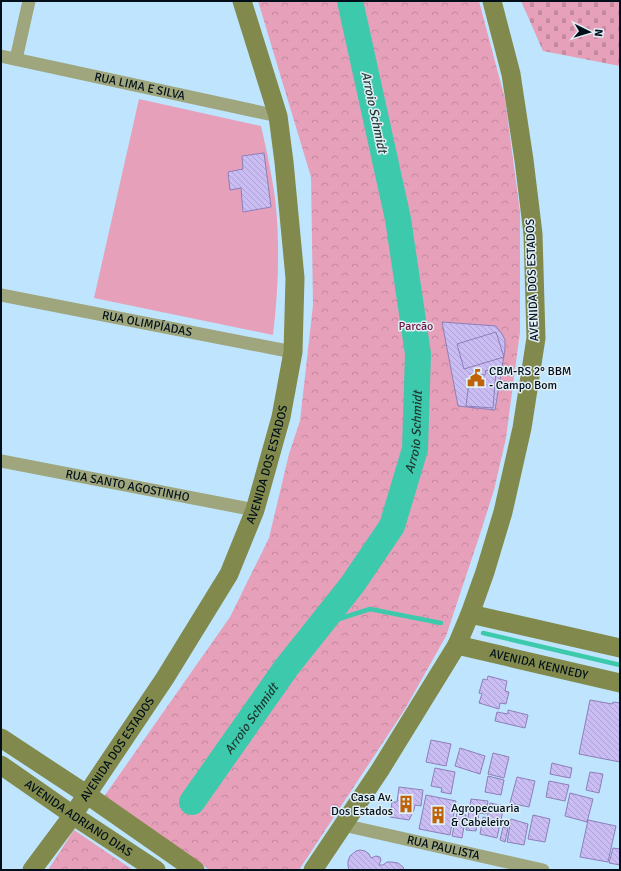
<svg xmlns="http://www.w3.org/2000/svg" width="621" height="871" font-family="Signika,sans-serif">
	<defs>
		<pattern id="forest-crowns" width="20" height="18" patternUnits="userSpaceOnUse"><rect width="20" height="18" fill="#e6a0ba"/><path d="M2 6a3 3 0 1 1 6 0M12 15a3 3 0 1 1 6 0" fill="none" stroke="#c4899f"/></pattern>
		<pattern id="cemetery-stones" width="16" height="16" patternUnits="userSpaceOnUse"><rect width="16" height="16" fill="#e6a0ba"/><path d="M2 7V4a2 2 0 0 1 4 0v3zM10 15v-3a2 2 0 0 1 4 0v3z" fill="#c4899f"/></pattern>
		<pattern id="building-back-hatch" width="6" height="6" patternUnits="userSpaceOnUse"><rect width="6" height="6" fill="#cabdf3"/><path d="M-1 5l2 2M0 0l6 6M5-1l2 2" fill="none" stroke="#aca1d0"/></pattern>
	</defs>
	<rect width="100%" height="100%" fill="#bee5fd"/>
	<path fill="url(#forest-crowns)" d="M258 1H479L505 99 520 212V332L506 438 494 490 480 534 446 636 405 709 299 870H210L103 798 230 617 269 538 289 454 300 421 313 305 311 177Z
		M74 830 133 870H48Z"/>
	<path fill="url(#cemetery-stones)" d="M521 1H620V66L543 51Z"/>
	<path fill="#e6a0ba" d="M139 99 261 126C267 152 273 180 276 207 280 250 278 293 273 335L94 298Z"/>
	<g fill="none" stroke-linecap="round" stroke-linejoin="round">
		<path stroke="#3dcaac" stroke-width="4.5" d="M320 625 370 609 441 623
			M483 633 620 665"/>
		<path stroke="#3dcaac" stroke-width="26" id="s1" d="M192 802 286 668 352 585 392 526 415 449 418 354 398 219 350 1"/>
	</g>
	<path fill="url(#building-back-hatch)" stroke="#8d7eb9" d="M264 153 271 207 243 212 241 188 230 190 228 172 243 169 242 156Z
		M442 322 496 326 502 334 505 340V349L495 410 458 406Z
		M496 332 504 357 464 369 457 344Z
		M486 370 496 371 493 408 466 406 470 374 485 375Z
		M488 676 507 681 505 691 509 692 506 704 500 703 499 709 479 703 482 694 479 693 483 679 487 680Z
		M590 700 612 704 613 702 620 703V762L579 754Z
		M508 710 528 715 525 728 495 721 497 712 508 714Z
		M431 740 451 744 446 766 426 762Z
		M460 748 485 756 480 774 455 766Z
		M493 753 509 757 504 778 488 774Z
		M552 763 572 768 570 778 550 774Z
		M435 768 455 772 451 794 441 792 442 788 431 786Z
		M590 772 603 774 599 793 586 790Z
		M488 776 504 780 501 795 485 792Z
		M517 777 535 781 529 807 510 803Z
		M549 781 569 785 565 801 546 797Z
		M399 787 423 790 421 806 415 805 414 810 409 820 390 817 392 802H397Z
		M570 793 593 799 587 822 565 816Z
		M426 795 456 801 450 835 419 829Z
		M471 799 488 801 486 814 479 813 476 831 466 830Z
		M490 803 504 806 497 838 480 834 483 817 487 818Z
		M457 813 466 815 462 838 452 836Z
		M533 815 550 819 545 842 528 839Z
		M511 819 528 824 524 845 507 842Z
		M588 820 616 826 608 862 580 857Z
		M503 827 508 828 505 842 500 840Z
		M613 848 620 849V865L609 863Z
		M360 850 365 851 369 854 371 858 376 856 380 857 381 860 379 865H383L387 862H391L398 863 403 867 404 870H349L348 866V861L350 856 356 851Z"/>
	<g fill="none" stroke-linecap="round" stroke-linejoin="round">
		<g stroke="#9fa67e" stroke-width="13">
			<path id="s2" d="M1 56 278 116"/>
			<path d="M16 59 29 1"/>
			<path id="s3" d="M1 295 293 352"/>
			<path id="s4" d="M1 461 255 510"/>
			<path id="s5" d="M343 825 543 870"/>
		</g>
		<g stroke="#818a4c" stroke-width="19">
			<path d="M470 614 620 648"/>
			<path id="s6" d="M457 645 620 683"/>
			<path d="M1 738 86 794 195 870"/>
			<path id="s7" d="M1 765 80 820 156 870"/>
			<path id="s8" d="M32 870 73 815 165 678 229 574 255 510 281 417 293 352 295 278 284 162 278 116 242 1"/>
			<path d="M313 870 380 770 457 645 470 614 485 572 503 512 522 428 536 338 533 234 524 160 511 74 492 1"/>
		</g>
	</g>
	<defs>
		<g id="civic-bare" transform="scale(1.38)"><path d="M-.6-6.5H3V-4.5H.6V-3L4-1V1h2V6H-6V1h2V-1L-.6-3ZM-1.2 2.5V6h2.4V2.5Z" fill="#be6308" stroke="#e1eef6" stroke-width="2.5" paint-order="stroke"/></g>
		<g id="building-bare" transform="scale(1.38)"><path d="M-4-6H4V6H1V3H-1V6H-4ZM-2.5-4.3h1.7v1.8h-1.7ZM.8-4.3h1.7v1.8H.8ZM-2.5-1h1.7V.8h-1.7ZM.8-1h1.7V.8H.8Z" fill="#be6308" stroke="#e1eef6" stroke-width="2.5" paint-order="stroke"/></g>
	</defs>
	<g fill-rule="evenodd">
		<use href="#civic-bare" x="476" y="378"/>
		<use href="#building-bare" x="406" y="804"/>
		<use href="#building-bare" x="438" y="815"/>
	</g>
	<g text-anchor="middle" stroke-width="3" stroke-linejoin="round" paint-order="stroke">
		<g font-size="12" fill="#000f1a" stroke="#e1eef6">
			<text dy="4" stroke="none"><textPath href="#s2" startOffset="142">RUA LIMA E SILVA</textPath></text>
			<text transform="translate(532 280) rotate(-92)" y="4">AVENIDA DOS ESTADOS</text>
			<text dy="4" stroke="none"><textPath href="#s3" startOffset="149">RUA OLIMPÍADAS</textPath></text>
			<text dy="4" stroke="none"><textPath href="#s8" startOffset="472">AVENIDA DOS ESTADOS</textPath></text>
			<text dy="4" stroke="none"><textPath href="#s4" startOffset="129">RUA SANTO AGOSTINHO</textPath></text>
			<text dy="4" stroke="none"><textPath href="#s6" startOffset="84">AVENIDA KENNEDY</textPath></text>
			<text dy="4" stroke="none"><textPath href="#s8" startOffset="148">AVENIDA DOS ESTADOS</textPath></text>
			<text dy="4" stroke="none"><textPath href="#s7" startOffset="94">AVENIDA ADRIANO DIAS</textPath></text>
			<text dy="4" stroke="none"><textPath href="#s5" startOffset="103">RUA PAULISTA</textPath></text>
		</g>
		<g font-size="12" fill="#6e1842" stroke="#e1eef6">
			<text x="416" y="330">Parcão</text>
		</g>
		<g font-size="12" fill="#000f1a" stroke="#e1eef6" text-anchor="start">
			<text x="489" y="375">CBM-RS 2° BBM<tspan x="489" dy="14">- Campo Bom</tspan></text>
			<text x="393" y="801" text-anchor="end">Casa Av.<tspan x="393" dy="14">Dos Estados</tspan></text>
			<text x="451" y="812">Agropecuaria<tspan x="451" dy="14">&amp; Cabeleiro</tspan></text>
		</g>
		<g font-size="13" font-style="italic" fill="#1e352f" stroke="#e1eef6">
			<text transform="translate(375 112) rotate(78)" y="5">Arroio Schmidt</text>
			<text dy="5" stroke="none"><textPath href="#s1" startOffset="438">Arroio Schmidt</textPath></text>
			<text dy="5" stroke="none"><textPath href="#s1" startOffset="102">Arroio Schmidt</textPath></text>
		</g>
	</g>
	<rect width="621" height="871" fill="none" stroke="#000f1a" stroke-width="4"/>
	<g transform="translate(589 32) rotate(95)" stroke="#e1eef6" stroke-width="3" paint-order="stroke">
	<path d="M0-3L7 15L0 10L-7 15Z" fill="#000f1a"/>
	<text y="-6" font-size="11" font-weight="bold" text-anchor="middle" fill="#000f1a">N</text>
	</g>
</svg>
